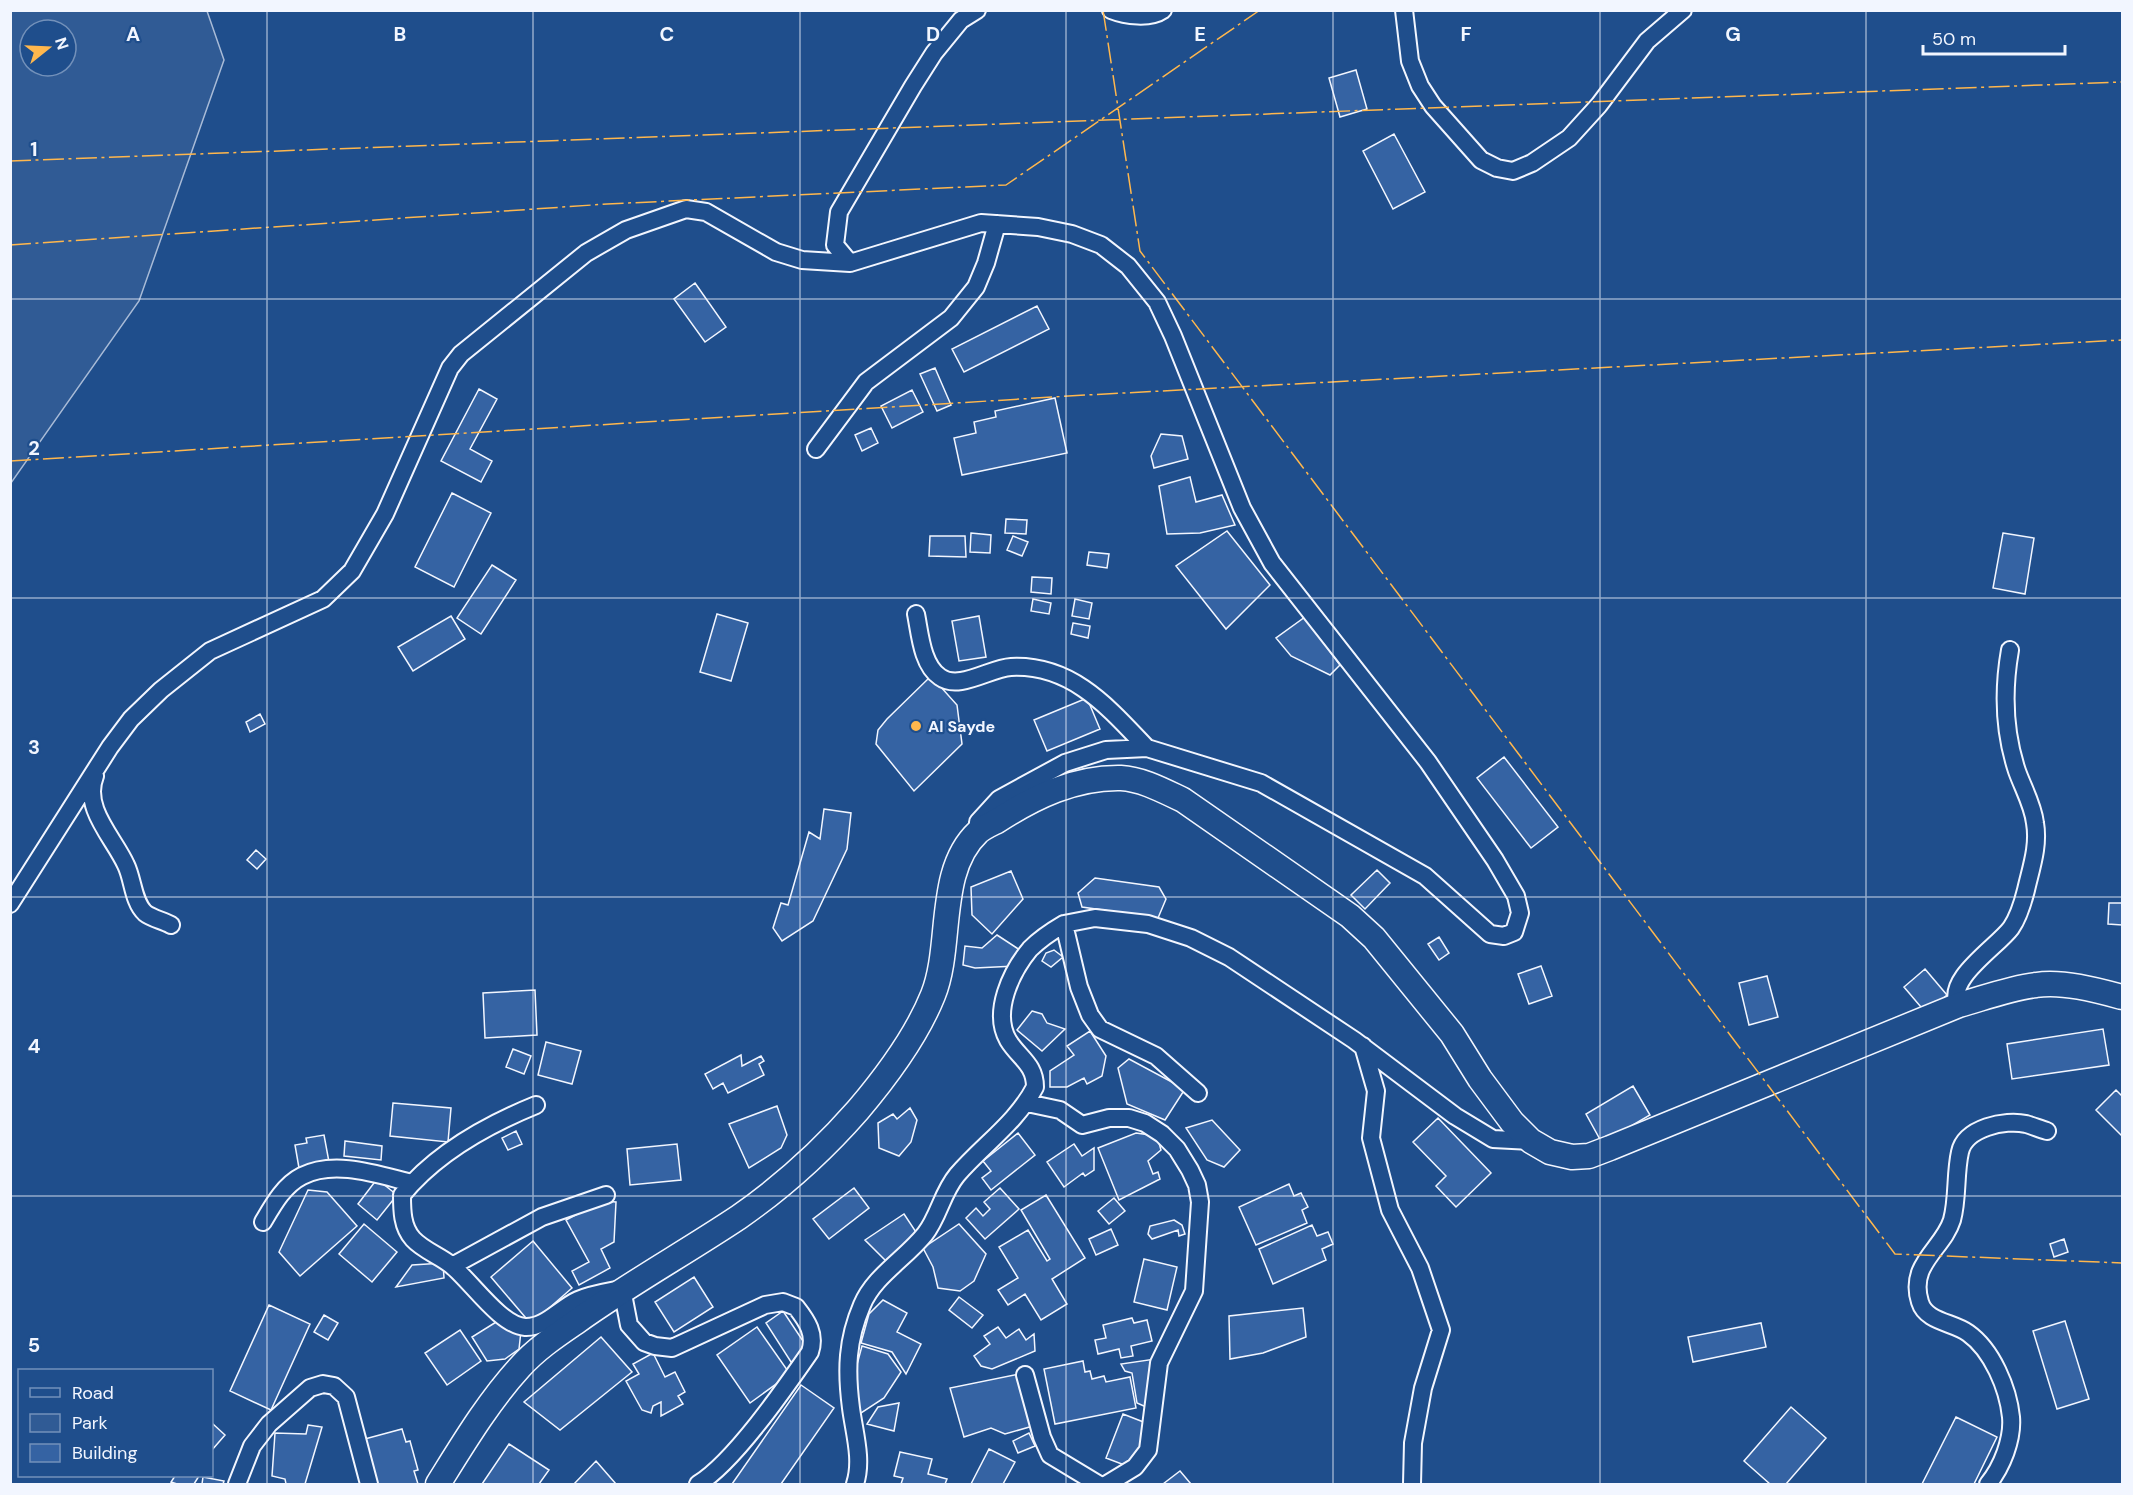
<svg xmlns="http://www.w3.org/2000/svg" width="2133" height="1495" font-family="'DM Sans',sans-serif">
	<rect width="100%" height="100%" fill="#1f4e8c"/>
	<path fill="#305b95" stroke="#a8bbd7" stroke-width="1.5" fill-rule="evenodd" d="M11 10 207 11 224 60 139 301 11 483ZM30 30H66V66H30Z"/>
	<path fill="#3563a3" stroke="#f2f6ff" stroke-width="1.5" d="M1356 70 1367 109 1340 117 1329 78Z
		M1394 134 1425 192 1393 209 1363 151Z
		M695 283 726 327 705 342 674 299Z
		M1037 306 1049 329 964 372 952 349Z
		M935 368 951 405 937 411 920 374Z
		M479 389 497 399 470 449 492 461 481 482 441 461Z
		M912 390 923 412 892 428 881 406Z
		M1055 398 1067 453 962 475 954 438 976 433 974 422 996 417 995 411Z
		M871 428 878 443 862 451 855 435Z
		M1161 434 1182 436 1188 459 1154 468 1151 456Z
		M1190 477 1196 502 1222 495 1235 525 1200 533 1167 534 1159 486Z
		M452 493 491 513 454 587 415 567Z
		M1006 519 1027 520 1026 534 1005 533Z
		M1227 531 1270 585 1226 629 1176 566Z
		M971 533 991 535 990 553 970 552Z
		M2003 533 2034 538 2025 594 1993 588Z
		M930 536H965L966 557 929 556Z
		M1013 536 1028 542 1022 556 1007 550Z
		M1089 552 1109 554 1107 568 1087 565Z
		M492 565 516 580 481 634 457 618Z
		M1032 577 1052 578 1051 594 1031 592Z
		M1033 599 1051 603 1049 614 1031 611Z
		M1075 599 1092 603 1089 619 1072 616Z
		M717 614 748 623 731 681 700 672Z
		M451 616 465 639 413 671 398 647Z
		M979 616 986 657 959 661 952 621Z
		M1305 617 1340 665 1330 675 1291 656 1276 638Z
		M1073 623 1090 626 1088 638 1071 634Z
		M931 676 957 705 962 744 914 791 876 744 878 730 887 719Z
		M1087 698 1100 729 1047 751 1034 720Z
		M260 714 265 724 250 732 246 722Z
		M1504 757 1558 827 1531 848 1477 778Z
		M824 809 851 813 847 849 813 921 782 941 773 928 781 903 788 905 809 832 820 839Z
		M256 850 266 859 257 869 247 860Z
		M1377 870 1390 883 1365 909 1351 895Z
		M1011 871 1023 899 992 934 972 915 971 887Z
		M1095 878 1159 887 1166 899 1158 918 1082 907 1078 893Z
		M2109 903H2122V925L2108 924Z
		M997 935 1023 952 1016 966 975 968 963 965 965 946 982 948Z
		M1439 937 1449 953 1439 960 1428 944Z
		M1054 950 1063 957 1051 967 1042 961 1046 953Z
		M1541 966 1552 996 1529 1004 1518 974Z
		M1925 969 1947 995 1926 1013 1904 987Z
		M1767 976 1778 1017 1749 1025 1739 983Z
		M535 990 537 1035 485 1038 483 993Z
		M1032 1011 1042 1014 1047 1023 1065 1029 1042 1051 1017 1030Z
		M2103 1029 2109 1065 2012 1079 2007 1044Z
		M1090 1031 1106 1056 1102 1076 1087 1084 1084 1078 1067 1087H1050V1071L1074 1055 1067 1046Z
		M546 1042 581 1051 572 1084 538 1075Z
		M513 1049 531 1056 524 1074 506 1067Z
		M741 1055 742 1066 761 1056 764 1061 759 1064 764 1075 728 1093 723 1083 713 1089 705 1074Z
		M1129 1059 1185 1089 1165 1120 1127 1104 1118 1068Z
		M1633 1086 1650 1115 1602 1143 1586 1114Z
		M2116 1090 2122 1096V1136L2096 1110Z
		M393 1103 451 1108 448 1142 390 1136Z
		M777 1106 787 1135 781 1148 749 1168 729 1124Z
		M910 1108 917 1120 911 1142 899 1156 879 1148 878 1123 893 1114 897 1119Z
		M1438 1118 1491 1173 1456 1207 1436 1186 1446 1176 1413 1142Z
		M1212 1120 1240 1150 1224 1167 1207 1160 1186 1128Z
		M516 1131 522 1144 508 1150 502 1138Z
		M1018 1133 1035 1155 991 1190 982 1178 991 1171 983 1161Z
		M1136 1133 1157 1136 1161 1150 1148 1161 1153 1174 1158 1172 1160 1179 1119 1200 1098 1148Z
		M324 1135 329 1162 299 1168 295 1145 307 1143 306 1138Z
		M345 1141 382 1146 381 1160 344 1156Z
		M677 1144 681 1180 630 1185 627 1149Z
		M1074 1144 1082 1156 1094 1148V1170L1085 1176 1083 1173 1064 1187 1047 1162Z
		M377 1179 397 1195 377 1220 358 1204Z
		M1289 1184 1294 1196 1301 1193 1308 1207 1302 1210 1307 1223 1256 1245 1239 1207Z
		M854 1188 869 1208 829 1239 813 1219Z
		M1000 1188 1019 1209 985 1239 966 1218 976 1208 983 1216 990 1209 984 1202Z
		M308 1190 327 1192 357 1226 300 1276 279 1252Z
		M1046 1195 1085 1258 1052 1279 1067 1304 1041 1320 1025 1294 1008 1305 998 1290 1018 1278 999 1247 1028 1230 1047 1261 1050 1259 1021 1210Z
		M1114 1198 1125 1211 1109 1224 1098 1211Z
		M602 1201 616 1202 614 1242 601 1249 610 1268 579 1285 572 1271 589 1262 566 1220Z
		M904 1214 918 1235 887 1262 865 1240Z
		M1174 1220 1182 1225 1185 1234 1179 1236 1178 1230 1152 1239 1148 1234 1150 1226Z
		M364 1224 397 1252 372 1282 339 1254Z
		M959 1224 986 1254 974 1281 960 1291 938 1288 933 1267 923 1248Z
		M1312 1225 1317 1236 1328 1232 1333 1244 1322 1249 1326 1260 1273 1284 1259 1249Z
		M1111 1229 1118 1245 1096 1255 1089 1239Z
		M2064 1239 2068 1252 2054 1257 2050 1244Z
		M533 1241 572 1288 531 1324 491 1277Z
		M1144 1259 1177 1267 1167 1310 1134 1302Z
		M443 1263 444 1278 396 1287 412 1265Z
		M694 1277 713 1307 674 1332 655 1302Z
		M959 1297 983 1315 972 1328 949 1310Z
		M883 1300 907 1313 897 1332 921 1344 906 1374 892 1352 861 1343 869 1314Z
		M269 1305 310 1324 271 1410 230 1391Z
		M1303 1308 1306 1337 1263 1353 1230 1359 1229 1316Z
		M783 1311 809 1350 791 1362 766 1323Z
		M324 1315 338 1323 328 1340 314 1332Z
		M1132 1318 1134 1323 1147 1320 1152 1341 1131 1346 1133 1356 1121 1358 1119 1349 1098 1354 1095 1340 1106 1338 1103 1325Z
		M501 1319 521 1331 519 1349 505 1359 487 1361 472 1337Z
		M2065 1321 2089 1399 2057 1409 2033 1331Z
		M1761 1323 1766 1347 1693 1362 1688 1337Z
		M757 1327 790 1374 750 1403 717 1355Z
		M998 1327 1006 1338 1019 1329 1026 1340 1034 1334 1035 1351 992 1369 981 1366 974 1356 990 1344 984 1336Z
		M460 1330 481 1361 447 1385 425 1353Z
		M601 1337 632 1372 560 1430 524 1402Z
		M862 1346 888 1354 901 1372 884 1398 855 1417 852 1383Z
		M653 1353 665 1377 675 1372 685 1392 678 1396 683 1404 661 1416V1402L653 1406 651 1413 642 1410 626 1381 639 1374 633 1364Z
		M1155 1359 1153 1410 1137 1403 1132 1373 1125 1371 1121 1364Z
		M1083 1361 1085 1372 1090 1371 1092 1379 1104 1376 1106 1382 1130 1377 1136 1408 1055 1424 1044 1369Z
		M1024 1373 1033 1426 1005 1434 991 1428 964 1437 950 1388Z
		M801 1385 834 1408 781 1484H732Z
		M899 1403 894 1431 867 1424 878 1407Z
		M1791 1407 1826 1438 1786 1484H1770L1744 1461Z
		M1123 1414 1146 1423 1142 1434 1147 1436 1138 1461 1127 1466 1106 1458Z
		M1956 1417 1997 1437 1974 1484H1922Z
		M213 1424 225 1435 212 1450V1426Z
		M308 1425 322 1427 305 1484H286L285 1479 272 1476 275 1433 306 1434Z
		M402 1429 406 1442 410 1441 418 1470 414 1471 418 1484H374L361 1440Z
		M1029 1433 1035 1446 1018 1453 1013 1441Z
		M509 1444 549 1470 539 1484H482Z
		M989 1449 1015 1462 1003 1484H971Z
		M900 1452 932 1459 928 1474 947 1479 945 1484H901L903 1478 894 1476Z
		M596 1461 616 1484H574Z
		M1180 1471 1191 1484H1163Z
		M175 1476H199L194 1484H177L171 1482Z
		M203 1477 224 1481 223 1484H202Z"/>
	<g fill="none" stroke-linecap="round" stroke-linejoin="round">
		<g stroke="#f2f6ff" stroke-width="20">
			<path id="minor" d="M1111 10C1126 16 1150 19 1163 10
				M1404 10 1410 61 1420 86 1433 106 1481 160 1497 168 1513 171 1532 163 1569 138 1599 105 1647 41 1683 10
				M850 263 835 245 839 212 913 86 934 53 961 20 977 10
				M816 449 866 382 951 318 976 287 986 263 997 224
				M916 614C920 634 922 665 940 677 959 691 990 668 1011 667 1072 664 1109 708 1147 748
				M95 776C82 808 114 838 126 865 133 879 133 902 145 913 151 918 164 921 171 925
				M10 904 110 747 131 719 161 690 210 651 323 599 352 571 385 514 450 368 461 354 586 253 626 230 686 209 706 212 776 252 802 260 850 263 981 223 1038 227 1072 234 1101 245 1128 266 1157 302 1173 336 1242 508 1272 563 1428 762 1495 860 1516 896 1520 913 1514 932 1504 936 1490 934 1425 876 1261 783 1147 748 1106 750 1065 763 999 799 978 822V832
				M1064 924 1095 918 1148 924 1191 938 1229 957 1354 1040 1455 1116 1493 1139 1531 1141
				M1959 1005C1944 980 1997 947 2011 928 2018 918 2023 902 2026 890 2031 868 2039 846 2035 823 2033 805 2023 788 2017 771 2004 732 2003 690 2010 650
				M1363 1046 1376 1091 1371 1138 1390 1210 1420 1268 1441 1330 1423 1388 1413 1443 1412 1484
				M1027 1103 1060 1110 1082 1125 1109 1118H1129L1145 1123 1162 1134 1177 1149 1190 1170 1197 1185 1200 1202 1194 1291 1159 1363 1148 1450 1135 1467 1107 1484
				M536 1105C487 1125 436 1153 402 1195 402 1210 402 1227 413 1239 423 1250 440 1256 451 1265 471 1281 500 1325 525 1327 545 1328 560 1308 578 1300 592 1294 607 1292 622 1289L629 1325 644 1342 655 1346 672 1348 765 1305 783 1302 796 1307C807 1321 816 1334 810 1352 785 1388 734 1462 698 1484
				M263 1222C273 1205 284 1185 302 1176 335 1159 379 1175 412 1183
				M452 1266 542 1217 606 1195
				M1025 1375 1042 1437 1050 1455 1098 1484
				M237 1484 252 1446 269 1424 310 1388 323 1384 334 1386 346 1397 369 1484
				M855 1484C863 1460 854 1432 851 1408 846 1370 847 1340 862 1305 874 1276 905 1259 925 1234 939 1216 942 1193 957 1175 983 1145 1017 1122 1035 1087 1035 1064 1019 1058 1008 1040 992 1012 1011 972 1030 949 1040 939 1052 931 1064 924L1079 987 1090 1015 1100 1029 1156 1056 1198 1093
				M1988 1484C2002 1467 2013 1439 2011 1417 2008 1388 1992 1350 1968 1333 1953 1322 1926 1322 1920 1302 1908 1264 1943 1249 1952 1220 1958 1198 1955 1174 1960 1152 1965 1128 2005 1119 2026 1124 2033 1126 2040 1129 2047 1131"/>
		</g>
		<g stroke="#f2f6ff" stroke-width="27">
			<path id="secondary" d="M438 1484C463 1444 488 1402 520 1367 536 1349 557 1335 576 1322 629 1284 685 1253 739 1217 782 1187 823 1150 858 1110 886 1077 917 1035 933 995 953 946 936 871 978 832 984 827 991 824 997 821 1034 797 1075 777 1121 778 1142 779 1164 791 1183 800L1350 916 1374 938 1452 1034 1480 1079 1512 1122 1531 1141 1550 1152 1572 1157 1589 1156 1610 1148 1959 1005C1984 998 2010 988 2036 985 2063 981 2096 990 2122 997"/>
		</g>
		<use href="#minor" stroke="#1f4e8c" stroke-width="16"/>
		<use href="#secondary" stroke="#1f4e8c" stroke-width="24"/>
		<path stroke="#ffb74d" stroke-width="1.5" stroke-dasharray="21 4.5 3 4.5" stroke-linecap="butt" d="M1103 10 1140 251 1895 1254 2122 1263
			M10 161 2122 82
			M10 245 607 204 1006 185 1260 10
			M10 461 1086 395 2122 340"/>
	</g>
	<path fill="none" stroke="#f2f6ff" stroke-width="1.5" stroke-opacity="0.55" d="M267 10V1484M533 10V1484M800 10V1484M1066 10V1484M1333 10V1484M1600 10V1484M1866 10V1484M10 299H2122M10 598H2122M10 897H2122M10 1196H2122"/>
	<circle fill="#ffb74d" stroke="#1f4e8c" stroke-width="2" cx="916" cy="726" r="6"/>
	<g text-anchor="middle" stroke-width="4.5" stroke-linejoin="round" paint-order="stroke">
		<g font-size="16" font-weight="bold" fill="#f2f6ff" stroke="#1f4e8c" text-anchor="start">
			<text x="928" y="732">Al Sayde</text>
		</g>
	</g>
	<g font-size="20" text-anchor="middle" font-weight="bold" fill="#f2f6ff" stroke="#1f4e8c" stroke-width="4.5" stroke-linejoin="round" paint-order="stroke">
		<text x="133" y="41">A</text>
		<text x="400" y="41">B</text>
		<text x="667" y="41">C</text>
		<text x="933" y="41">D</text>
		<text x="1200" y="41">E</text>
		<text x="1466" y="41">F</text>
		<text x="1733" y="41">G</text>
		<text x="34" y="156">1</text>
		<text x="34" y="455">2</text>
		<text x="34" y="754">3</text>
		<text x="34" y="1053">4</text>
		<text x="34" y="1352">5</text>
	</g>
	<rect width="2133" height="1495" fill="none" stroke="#f2f6ff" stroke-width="24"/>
	<rect x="18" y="1369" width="195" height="108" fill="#1f4e8c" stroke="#7391ba" stroke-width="1.5"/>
	<rect x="30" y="1388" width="30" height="9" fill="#1f4e8c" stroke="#7391ba" stroke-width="1.5"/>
	<text x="72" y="1399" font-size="18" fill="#f2f6ff">Road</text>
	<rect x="30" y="1414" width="30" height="18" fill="#305b95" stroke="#7391ba" stroke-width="1.5"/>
	<text x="72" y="1429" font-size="18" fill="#f2f6ff">Park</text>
	<rect x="30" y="1444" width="30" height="18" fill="#3563a3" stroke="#7391ba" stroke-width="1.5"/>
	<text x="72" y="1459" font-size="18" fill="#f2f6ff">Building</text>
	<g transform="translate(48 48) rotate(72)"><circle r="28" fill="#1f4e8c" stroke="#7391ba" stroke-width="1.5"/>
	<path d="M0-4.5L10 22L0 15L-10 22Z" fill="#ffb74d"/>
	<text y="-9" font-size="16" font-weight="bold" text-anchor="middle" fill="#f2f6ff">N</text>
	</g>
	<path d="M1923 45v9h142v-9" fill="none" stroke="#f2f6ff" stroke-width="3"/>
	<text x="1932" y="45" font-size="18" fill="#f2f6ff" stroke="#1f4e8c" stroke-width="4.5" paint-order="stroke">50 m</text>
</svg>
